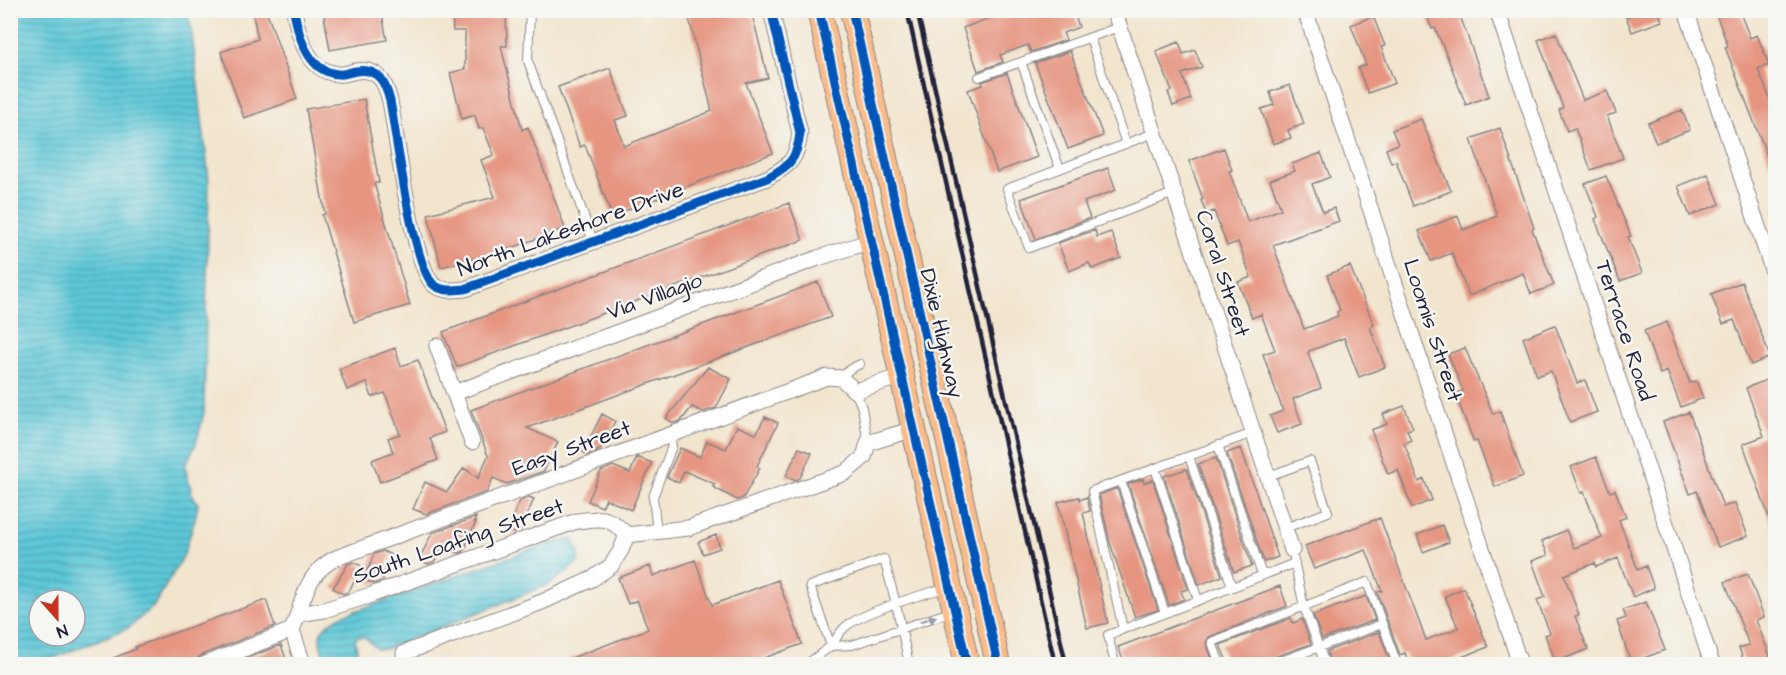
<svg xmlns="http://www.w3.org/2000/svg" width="1786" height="675" font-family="'Architects Daughter',sans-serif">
	<defs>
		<pattern id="water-rules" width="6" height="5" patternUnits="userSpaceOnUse" patternTransform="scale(1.5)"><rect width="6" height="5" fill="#5dc8d8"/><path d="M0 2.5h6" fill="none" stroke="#4ca2b0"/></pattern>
	</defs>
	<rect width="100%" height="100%" fill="#f6f6f2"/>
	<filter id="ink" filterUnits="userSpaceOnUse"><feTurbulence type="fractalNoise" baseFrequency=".0167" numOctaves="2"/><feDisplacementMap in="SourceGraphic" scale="12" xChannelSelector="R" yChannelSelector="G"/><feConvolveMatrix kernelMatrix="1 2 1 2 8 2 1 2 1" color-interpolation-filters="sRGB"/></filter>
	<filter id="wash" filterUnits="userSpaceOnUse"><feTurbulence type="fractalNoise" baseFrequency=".008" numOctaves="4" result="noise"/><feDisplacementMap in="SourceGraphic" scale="24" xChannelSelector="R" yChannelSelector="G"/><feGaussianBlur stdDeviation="1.35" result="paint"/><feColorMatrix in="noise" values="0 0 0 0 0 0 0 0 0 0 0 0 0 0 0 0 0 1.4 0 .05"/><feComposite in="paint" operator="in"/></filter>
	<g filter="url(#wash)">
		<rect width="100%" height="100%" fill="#f2e5ce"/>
		<path fill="url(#water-rules)" stroke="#40758a" stroke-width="1.5" fill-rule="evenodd" d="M10 11H186L191 26 209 180 204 413 196 444 185 466 192 494 198 504 195 519 183 557 153 607 128 628 39 664H10ZM39 600H75V636H39Z
			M573 539 579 552V561L569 570 550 584 386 649H377L365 637H358L355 640 360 664H326C318 636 313 632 341 616L547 544Z"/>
		<g id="blocks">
			<path fill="#e69581" d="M252 10H266L297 99 244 118 221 52 258 39Z
				M323 10H381L387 40 330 50Z
				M452 10H506L507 46H501L522 130 528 127 565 228 501 252 441 267 428 214 495 197 481 160 494 155 483 128 479 129 475 115 462 119 450 73 465 69V31H453Z
				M687 10H751L768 78 746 83 773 153 612 216 585 145 580 147 558 87 610 68 628 116 615 120 624 146 712 111Z
				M1012 10H1073L1079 27 1063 33 1066 40 1031 52 1028 45 1000 55 1003 62 978 71 963 28Z
				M1425 10H1458L1489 96 1466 105 1447 56 1435 28 1432 29Z
				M1643 10H1658L1662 21 1632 32 1626 17Z
				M1724 10H1739L1750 38 1757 35 1769 65 1758 69 1776 114V179L1725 47 1728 46 1716 14Z
				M1373 16 1385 46 1381 47 1395 83 1368 93 1358 68 1366 65 1351 25Z
				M1556 33 1583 100 1607 91 1616 113 1607 116 1623 158 1591 170 1575 128 1567 131 1559 110 1563 108 1538 40Z
				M1179 42 1183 54 1195 50 1202 67 1182 74 1191 99 1173 106 1168 92 1172 91 1156 51Z
				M1070 51 1103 136 1068 149 1035 63Z
				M1007 73 1037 157 997 172 968 90 983 85 982 82Z
				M1290 85 1304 124 1288 130 1291 138 1273 144 1261 109 1274 105 1270 92Z
				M364 99 379 183H374L410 305 354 322 322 215 325 214 306 109Z
				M1682 110 1690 130 1656 143 1648 123Z
				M1421 119 1451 191 1413 206 1396 161 1391 163 1386 149 1398 144 1392 130Z
				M1500 128 1534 228 1532 229 1554 285 1531 294 1523 273 1469 296 1452 253 1431 261 1419 231 1458 216 1463 230 1497 216 1471 139Z
				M1224 148 1232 170 1229 171 1248 222 1281 209 1270 180 1295 171 1292 164 1321 153 1330 177 1312 184 1323 212 1334 208 1339 221 1273 245 1304 329 1338 316 1337 312 1340 310 1327 275 1350 266 1374 325 1370 327 1385 367 1359 377 1344 338 1309 351 1308 353 1321 388 1293 399 1302 424 1277 433 1270 416 1283 411 1263 354 1275 350 1261 314 1252 318 1238 282 1251 277 1238 242 1227 246 1214 211 1206 214 1201 200 1203 199 1189 161Z
				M1108 168 1116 190 1084 202 1090 218 1036 239 1021 199Z
				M1708 174 1720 204 1690 216 1678 186Z
				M1606 176 1631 236 1628 237 1642 273 1620 281 1595 219 1598 217 1585 184Z
				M789 203 803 240 457 367 443 332Z
				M1095 230 1097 237 1111 232 1121 258 1092 269 1089 263 1069 271 1058 243Z
				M818 282 831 317 527 428 558 442 544 471 507 484 493 478 487 492 426 514 413 509 425 482 447 492 464 468 478 478 488 456 471 410Z
				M1742 282 1770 357 1751 365 1734 320 1723 324 1711 294Z
				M1667 322 1690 383 1696 381 1703 398 1681 407 1667 371 1660 374 1644 331Z
				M1555 325 1577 383 1585 380 1597 412 1570 422 1551 371 1537 376 1523 338Z
				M395 348 401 366 418 360 445 432 430 438 438 460 380 482 372 460 393 452 388 438 400 434 385 393 372 397 367 383 347 390 339 369Z
				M1465 348 1493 414 1500 411 1523 476 1495 487 1477 441 1474 442 1455 394 1463 391 1448 354Z
				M708 367 731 379 716 408 703 412 692 407 681 421 673 423 666 418Z
				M1769 379 1776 396 1774 532 1743 444 1764 436 1746 388Z
				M1404 406 1413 428 1407 430 1411 440 1404 443 1419 482 1424 479 1432 500 1412 508 1398 470 1388 474 1371 430 1387 424 1383 414Z
				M1689 412 1723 507 1735 503 1748 536 1718 547 1697 491 1690 494 1663 422Z
				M602 414 615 421 600 450 588 455 583 452Z
				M765 417 778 423 757 466 760 468 743 498 737 500 713 487 715 484 684 471 679 483 667 477 680 448 700 457 707 441 726 449 737 426 756 434Z
				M799 448 812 453 800 478 796 480 786 476Z
				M1241 448 1278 557 1264 562 1227 453Z
				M637 457 652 463 631 510 606 499 602 507 588 501 601 471 613 466 630 473Z
				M1596 457 1610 492 1615 490 1626 517 1619 520 1638 570 1646 566 1654 588 1633 597 1618 558 1596 567 1595 563 1564 575 1579 615 1575 616 1588 649 1556 662 1545 635 1550 633 1537 600 1545 597 1532 561 1548 555 1542 541 1566 530 1574 548 1602 538 1584 492 1581 493 1571 467Z
				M1216 458 1252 566 1234 572 1198 464Z
				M1187 469 1222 576 1199 585 1164 476Z
				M1143 479 1144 483 1153 480 1188 589 1181 591 1184 599 1169 605 1128 484Z
				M1117 488 1158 610 1135 617 1110 543 1099 495Z
				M529 497 534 499 520 531 514 533 507 530 520 501Z
				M1079 497 1080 500 1087 497 1090 511 1083 513 1108 623 1087 628 1058 502Z
				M476 517 474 522H476L463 552 459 553 442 546 434 562 428 564 419 560 432 533Z
				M1380 518 1426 640 1458 628 1445 596 1464 588 1488 647 1443 664H1409L1405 653 1400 655 1377 592 1382 591 1366 550 1314 569 1305 546Z
				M1442 525 1449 542 1423 552 1417 535Z
				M716 535 720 548 703 554 698 542Z
				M383 551 391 555 382 578 384 580 374 584 357 577 348 592 343 594 333 588 348 564 354 562 368 570 374 554Z
				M695 560 712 605 778 580 802 644 748 664H556L648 629 637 600 628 604 618 578 650 566 653 576Z
				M1748 574 1764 617 1756 620 1773 664H1745L1739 648 1749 645 1725 582Z
				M1280 586 1287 606 1209 637 1206 643 1212 658 1195 664H1125L1118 647Z
				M1366 596 1375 620 1322 639 1313 615Z
				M266 600 275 626 202 655 198 658 196 664H98L136 649 135 647Z
				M1646 602 1665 650 1631 663 1617 621 1626 618 1623 610Z
				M1291 618 1293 623 1302 619 1311 644 1271 658 1267 664H1228L1220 645Z
				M1379 632 1389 659 1375 664H1331L1327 651Z
				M281 645 288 664H231Z"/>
		</g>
	</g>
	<g filter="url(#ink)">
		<use href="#blocks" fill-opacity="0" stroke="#8a8484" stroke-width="1.5"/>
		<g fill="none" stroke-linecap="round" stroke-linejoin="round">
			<g stroke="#8a8484" stroke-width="10">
				<path id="lane" d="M530 10 528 61 593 241
					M964 14 973 10
					M1090 38 1126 144
					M1021 62 1060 169
					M979 77 1119 27
					M1154 133 1007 189 1029 248 1174 193
					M841 378 850 369 860 364
					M855 391 862 408 868 443
					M1218 445 1262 575
					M1189 456 1232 587
					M1155 468 1198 600
					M1266 477 1310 461 1328 512 1285 528
					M1121 481 1165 613
					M657 532 653 497 672 446 670 435
					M1294 560 1304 607 1325 664
					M1123 629 1092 491 1253 433
					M807 664 831 646 852 645 953 611
					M909 664 896 604 884 559 810 586 831 646C835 640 840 632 845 627 864 612 922 594 946 588
					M1115 664 1108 635 1295 563
					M1220 664 1212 642 1367 582 1397 664
					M1273 664 1382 624"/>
			</g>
			<g stroke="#8a8484" stroke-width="17">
				<path id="street" d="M294 10C298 35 308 72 338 74 344 75 350 72 356 71 379 68 385 82 390 101 396 133 413 268 434 285 443 292 455 290 465 289L767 178C789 166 797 160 800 133L771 10
					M1114 10 1292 550
					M1305 10 1520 664
					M1497 10 1712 664
					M1686 10 1776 281
					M437 346 472 442
					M454 393 818 258 871 241
					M299 614 324 610 371 595 577 521C602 518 608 515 627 535
					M292 630C304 601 305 573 336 558L827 377 841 378 855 391 902 376
					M292 630 303 664
					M404 653 542 602 592 579 611 566 621 550 627 535 688 528 845 473 864 457 868 443 914 429
					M206 664 292 630"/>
			</g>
			<g stroke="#8a8484" stroke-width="26">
				<path id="primary" d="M819 10 967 664
					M852 10 998 664"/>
			</g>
			<use href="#lane" stroke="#fff" stroke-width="8"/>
			<use href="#street" stroke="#fff" stroke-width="15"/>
			<use href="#primary" stroke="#f9bc8a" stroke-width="24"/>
			<path stroke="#22223b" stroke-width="4.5" d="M907 10 1055 664
				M917 10 1066 664"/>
			<g stroke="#f6f6f2" stroke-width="13">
				<path id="cycleway" d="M294 10C298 35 308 72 338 74 344 75 350 72 356 71 379 68 385 82 390 101 396 133 413 268 434 285 443 292 455 290 465 289L767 178C789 166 797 160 800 133L771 10
					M819 10 967 664
					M852 10 998 664"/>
			</g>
			<use href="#cycleway" stroke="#0057b8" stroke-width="9"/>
		</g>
		<defs><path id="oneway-solid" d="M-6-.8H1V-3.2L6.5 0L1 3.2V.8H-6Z" transform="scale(1.5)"/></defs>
		<use fill="#9c9ca7" href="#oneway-solid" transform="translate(928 619) rotate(-17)"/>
	</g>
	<g text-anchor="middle" stroke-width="5" stroke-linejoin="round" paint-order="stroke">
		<g font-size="22" fill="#22223b" stroke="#f6f6f2">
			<text transform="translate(570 228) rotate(-20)" y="8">North Lakeshore Drive</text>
			<text transform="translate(1224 273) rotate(72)" y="8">Coral Street</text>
			<text transform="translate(654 295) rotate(-20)" y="8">Via Villagio</text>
			<text transform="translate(1434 330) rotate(72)" y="8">Loomis Street</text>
			<text transform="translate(1626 330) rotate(72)" y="8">Terrace Road</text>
			<text transform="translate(943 333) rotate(77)" y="8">Dixie Highway</text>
			<text transform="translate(571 447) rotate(-20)" y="8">Easy Street</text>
			<text transform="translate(458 540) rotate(-19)" y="8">South Loafing Street</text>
		</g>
	</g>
	<rect width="1786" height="675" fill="none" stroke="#f6f6f2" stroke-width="36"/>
	<g transform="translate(57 618) rotate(159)"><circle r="28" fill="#f6f6f2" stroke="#a1a1a9" stroke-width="1.5"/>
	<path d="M0-4.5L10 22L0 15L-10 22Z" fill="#c8321e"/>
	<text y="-9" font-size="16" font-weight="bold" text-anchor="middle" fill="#22223b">N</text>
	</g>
</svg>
